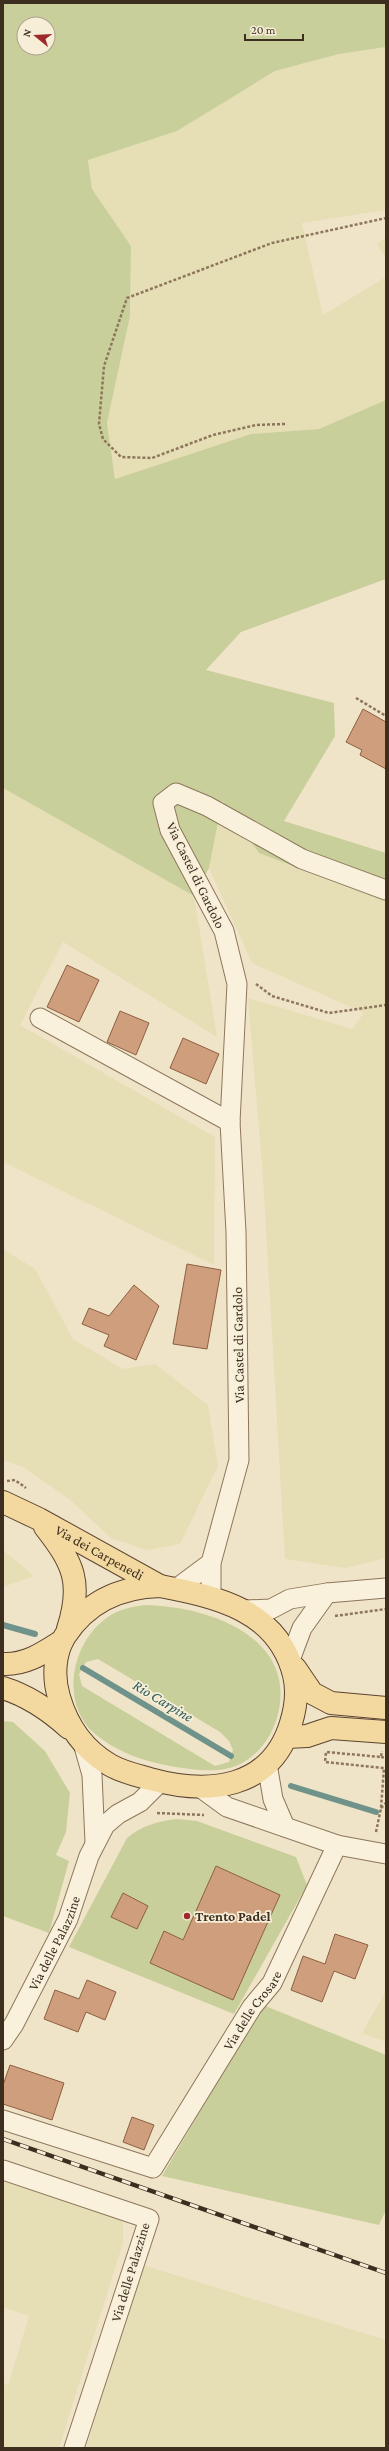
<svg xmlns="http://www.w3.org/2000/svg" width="389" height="2451" font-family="'Crimson Pro',serif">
	<rect width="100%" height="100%" fill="#f0e4c8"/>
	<path fill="#e6deb5" d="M386 47V210L302 223 323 315 386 277V400L319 429 251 434 115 479 107 423 130 316 131 246 92 189 88 159 177 131 275 71 339 54Z
		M386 237V258L377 244Z
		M3 788 194 896 217 1037 63 942 20 1025 215 1137 214 1265 3 1162Z
		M221 800 259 853 386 902V1558L345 1568 285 1559 263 1177 248 998 352 1029 364 1013 252 963 209 868Z
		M3 1249 35 1269 73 1339 123 1369 155 1364 208 1405 218 1466 180 1544 147 1550 111 1538 69 1499 23 1467 3 1460Z
		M3 1550 34 1576 3 1587Z
		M386 1991V2042L362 2033Z
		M3 2173 118 2214 123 2224V2243L59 2448H3V2383L8 2385 29 2316 3 2307Z
		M143 2265 386 2340V2448H86Z"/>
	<path fill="#c9cf9b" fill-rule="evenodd" d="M3 3H386V47L339 54 275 71 177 131 88 160 92 189 131 246 130 316 107 423 115 479 251 434 319 429 386 400V579L241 632 206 670 334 703 335 736 284 821 386 853V902L259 853 222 801 209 868 194 896 3 788ZM24 24H48V48H24Z
		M145 1605C205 1606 297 1635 278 1714 273 1734 262 1751 244 1762 225 1773 204 1771 183 1768 152 1764 118 1754 94 1733 59 1702 72 1641 108 1617 119 1609 132 1607 145 1605ZM98 1659 220 1732 229 1741 233 1750 229 1762 215 1766 82 1686 79 1674 86 1662Z
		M3 1721 13 1722 45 1751 70 1793 66 1832 56 1855 69 1861 49 1933 3 1916Z
		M178 1819 197 1821 296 1857 307 1885 234 2014 69 1947 127 1838C143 1825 158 1821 178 1819Z
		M263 2005 386 2055V2210L379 2225 162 2176Z"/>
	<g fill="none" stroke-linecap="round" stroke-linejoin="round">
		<path stroke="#6f938a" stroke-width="6" d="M3 1625 35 1634
			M83 1668 231 1756
			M291 1786 376 1812"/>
	</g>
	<path fill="#cf9f7d" stroke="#8d5f41" d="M363 709 386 722V769L360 755 362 750 346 742Z
		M67 965 99 980 79 1022 47 1007Z
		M120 1011 149 1023 136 1055 107 1042Z
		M183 1038 219 1054 206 1084 170 1068Z
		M187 1264 221 1270 207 1349 173 1344Z
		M134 1285 159 1306 136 1360 104 1346 109 1335 82 1324 89 1308 109 1316Z
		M216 1866 280 1895 233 2000 150 1963 164 1931 183 1940Z
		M123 1893 148 1906 137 1929 111 1917Z
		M335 1934 368 1945 355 1979 334 1971 322 2002 291 1990 303 1956 325 1964Z
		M87 1980 116 1992 105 2020 86 2012 78 2032 44 2019 55 1990 79 1999Z
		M10 2065 64 2083 52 2120 3 2104V2085Z
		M132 2117 154 2125 144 2150 123 2142Z"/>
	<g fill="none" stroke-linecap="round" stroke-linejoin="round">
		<g stroke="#8d765c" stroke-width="21">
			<g id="minor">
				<path d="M40 1018 230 1122"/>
				<path d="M176 1589 211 1563"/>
				<path d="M211 1597V1563L239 1460 236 1232 230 1122 237 984 224 931 170 830 163 803 176 793 207 806 302 859 386 890"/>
				<path d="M245 1610 271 1609 290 1599 327 1593 386 1588"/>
				<path d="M290 1660 302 1628 327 1593"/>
				<path d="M83 1743 92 1775 95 1842"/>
				<path d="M267 1764 273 1799 285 1827"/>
				<path d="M201 1788 227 1807 337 1845 386 1854"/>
				<path id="s1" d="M3 2040 14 2024 68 1919 89 1856 105 1825 118 1814 140 1802 160 1782"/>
				<path id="s2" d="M3 2120 153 2168 252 2007 272 1983 337 1845"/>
				<path d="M3 2170 149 2219 74 2448"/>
			</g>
		</g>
		<g stroke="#5b4430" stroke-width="24">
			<g id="major">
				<path id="s3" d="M3 1502 39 1519 160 1586"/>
				<path d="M45 1527C73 1563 83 1582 68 1629"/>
				<path d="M160 1586C217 1597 278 1610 294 1675 298 1692 296 1707 291 1723 271 1790 208 1795 150 1779 136 1775 122 1772 110 1765 84 1750 67 1725 59 1697 53 1678 54 1653 65 1636 87 1602 120 1587 160 1586Z"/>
				<path d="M3 1664C26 1665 43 1653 62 1641"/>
				<path d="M295 1668 312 1693 331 1703 386 1708"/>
				<path d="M3 1688C29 1696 49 1710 69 1728"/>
				<path d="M287 1737 307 1736 331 1728 386 1732"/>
			</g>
		</g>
		<path stroke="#8d765c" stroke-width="2.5" stroke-dasharray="3 2" stroke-linecap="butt" d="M285 424 256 425 213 435 152 458 121 457 103 439 99 424 104 366 127 298 272 243 386 218
			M356 698 386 716
			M256 984 272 996 329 1013 386 1005
			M7 1481 15 1480 26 1488
			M335 1616 386 1609
			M381 1757 386 1758
			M381 1808 386 1803
			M157 1813 204 1815
			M376 1832 381 1808 384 1768 325 1762 326 1752 381 1757 382 1751"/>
		<use href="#minor" stroke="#faf1dc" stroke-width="19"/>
		<use href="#major" stroke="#f3d9a0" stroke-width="22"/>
		<g stroke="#3d2e20" stroke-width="4.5">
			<path id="rail" d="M3 2139 386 2273"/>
		</g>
		<use href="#rail" stroke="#f7eed8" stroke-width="3" stroke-dasharray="9" stroke-linecap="butt"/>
	</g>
	<circle fill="#9e2a2b" stroke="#f7eed8" stroke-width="1.5" cx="187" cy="1916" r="4"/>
	<g text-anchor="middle" stroke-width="3.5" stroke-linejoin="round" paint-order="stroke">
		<g font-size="14" fill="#3d2e20" stroke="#f7eed8">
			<text transform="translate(196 875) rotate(64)" y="5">Via Castel di Gardolo</text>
			<text transform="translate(238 1345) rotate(-91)" y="5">Via Castel di Gardolo</text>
			<text dy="5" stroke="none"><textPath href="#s3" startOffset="109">Via dei Carpenedi</textPath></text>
			<text dy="5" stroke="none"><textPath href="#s1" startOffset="110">Via delle Palazzine</textPath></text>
			<text dy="5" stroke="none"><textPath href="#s2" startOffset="344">Via delle Crosare</textPath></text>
			<text transform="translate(130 2272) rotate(-73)" y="5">Via delle Palazzine</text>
		</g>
		<g font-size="14" font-weight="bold" fill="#3d2e20" stroke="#f7eed8" text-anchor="start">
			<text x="195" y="1921">Trento Padel</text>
		</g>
		<g font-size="15" font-style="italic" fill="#2f5d5a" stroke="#f7eed8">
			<text transform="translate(163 1701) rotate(31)" y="5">Rio Carpine</text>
		</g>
	</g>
	<rect width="389" height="2451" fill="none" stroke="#3d2e20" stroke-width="8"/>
	<g transform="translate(36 36) rotate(288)"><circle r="19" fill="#f7eed8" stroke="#ada18e"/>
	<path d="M0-3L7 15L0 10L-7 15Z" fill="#9e2a2b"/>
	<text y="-6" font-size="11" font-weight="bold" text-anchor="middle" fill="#3d2e20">N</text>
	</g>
	<path d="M245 34v6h58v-6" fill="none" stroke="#3d2e20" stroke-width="2"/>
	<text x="251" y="34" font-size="12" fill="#3d2e20" stroke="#f7eed8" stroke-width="3" paint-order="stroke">20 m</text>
</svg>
